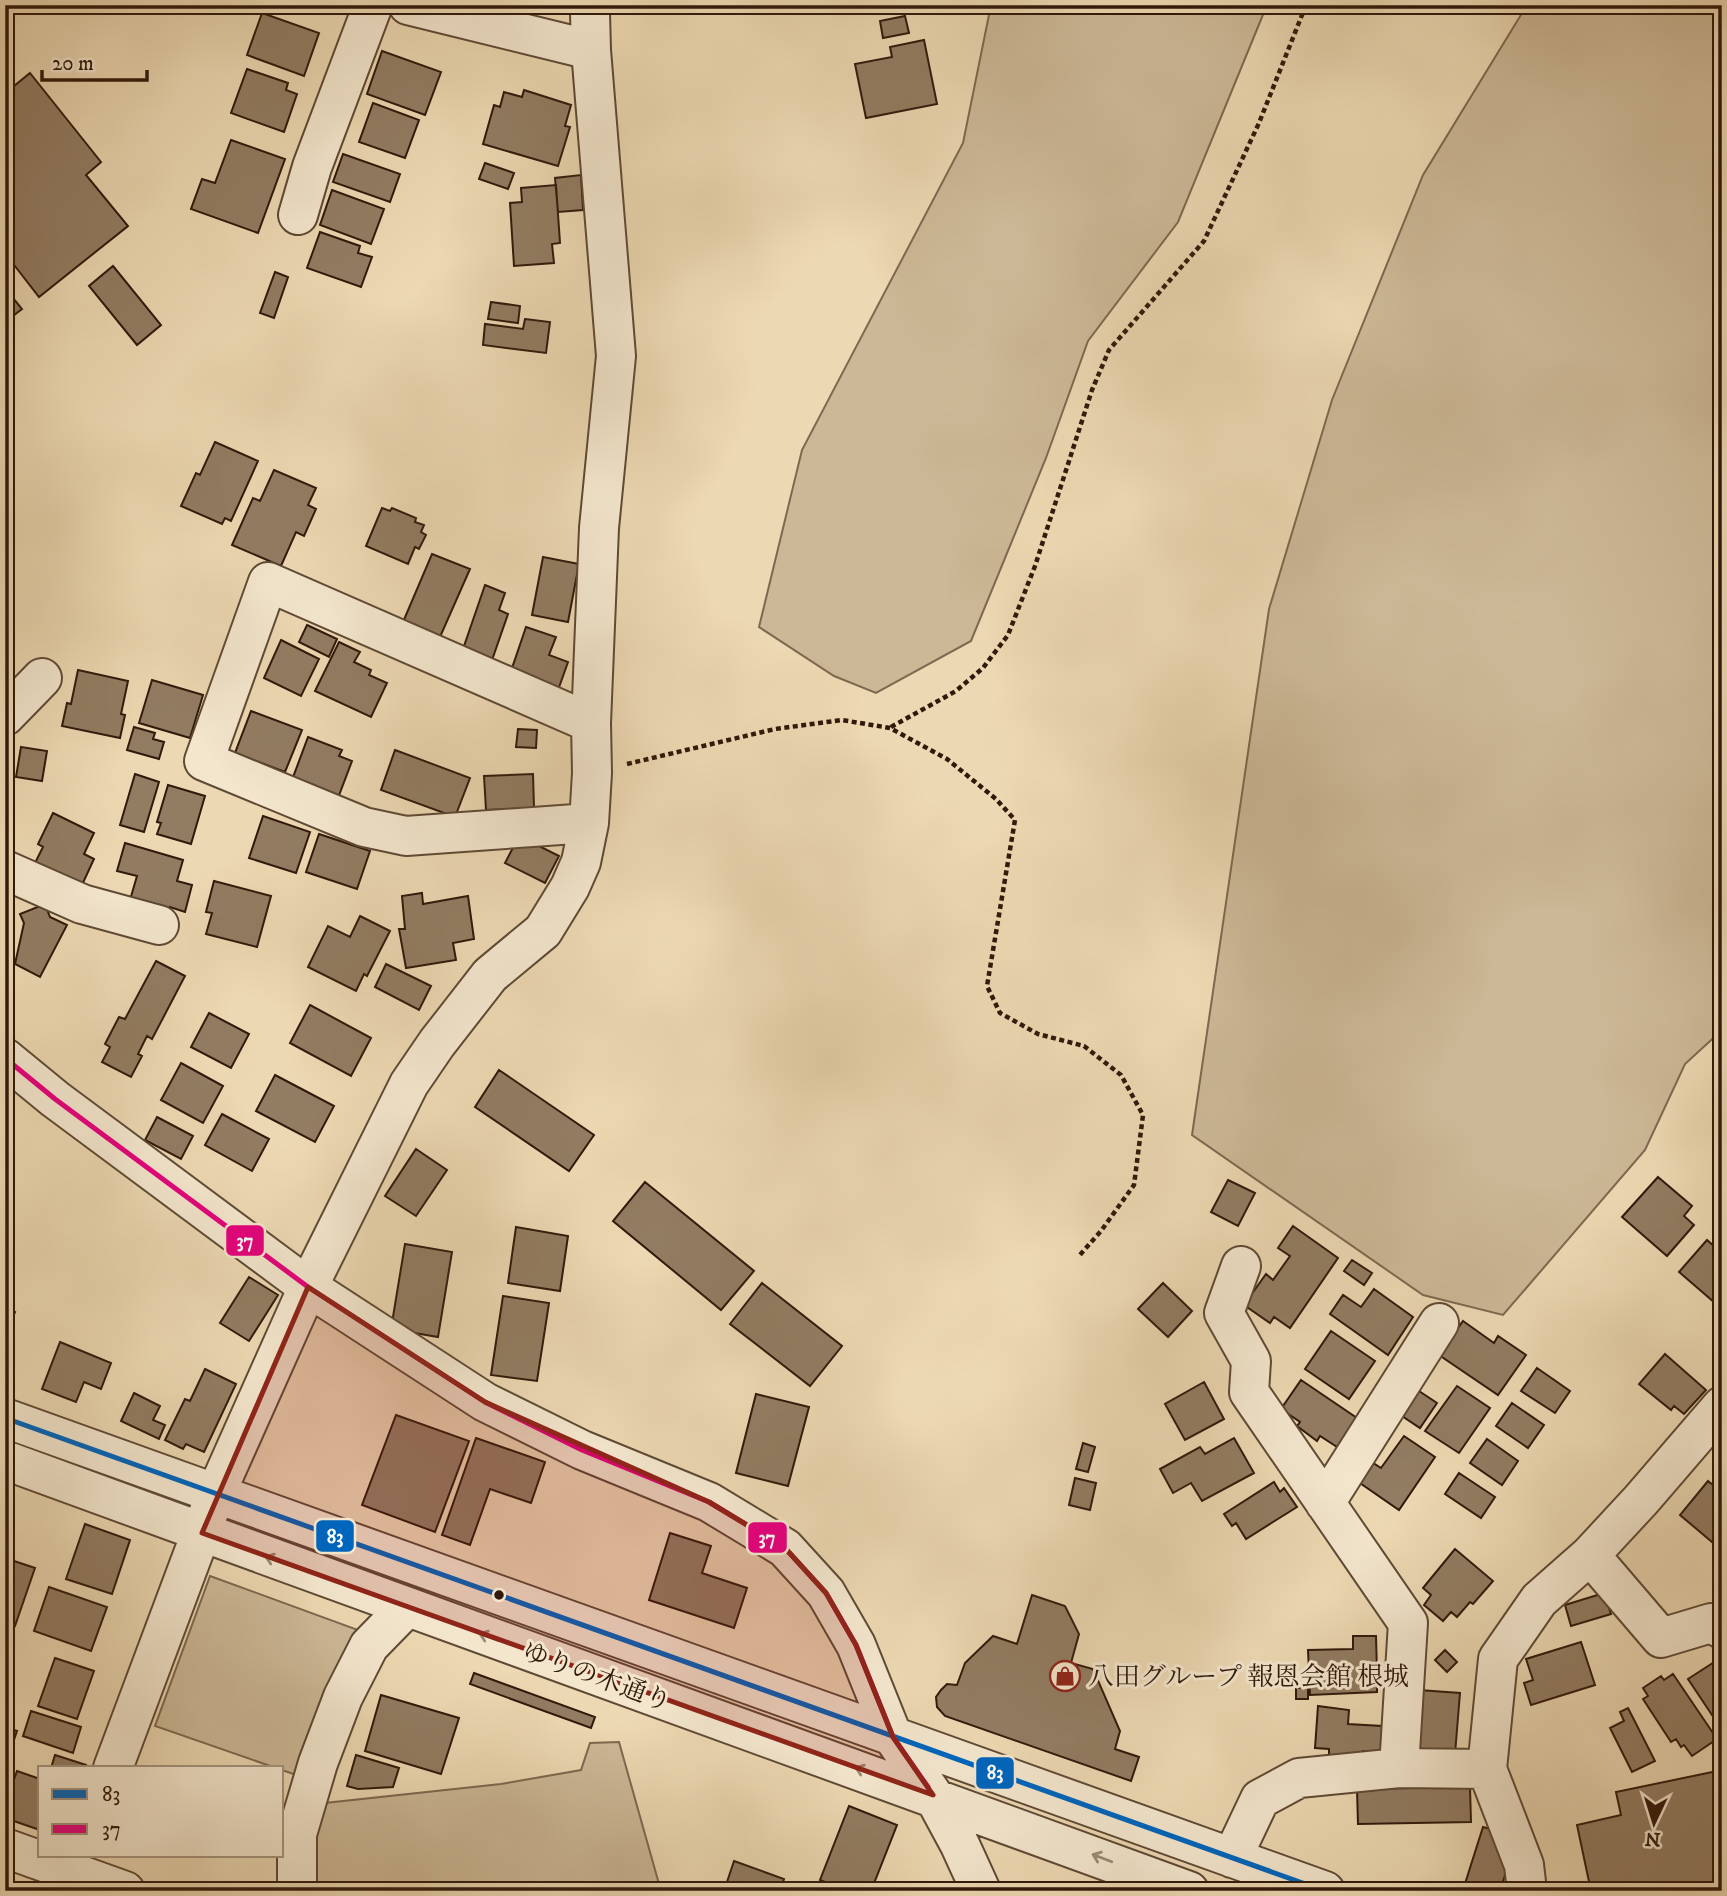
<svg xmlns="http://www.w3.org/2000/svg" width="1727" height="1896" font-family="'IM FELL DW Pica','Noto Serif JP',serif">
	<rect width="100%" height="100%" fill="#ecd8b2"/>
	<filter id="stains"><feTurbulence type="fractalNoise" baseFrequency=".00286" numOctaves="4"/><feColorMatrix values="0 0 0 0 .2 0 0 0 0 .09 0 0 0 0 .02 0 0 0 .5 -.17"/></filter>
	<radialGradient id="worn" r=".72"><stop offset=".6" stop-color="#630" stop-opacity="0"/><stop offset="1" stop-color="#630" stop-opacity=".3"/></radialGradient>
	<path fill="#ccb896" stroke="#7e6850" stroke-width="2" d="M991 5H1267L1178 222 1088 341 1046 458 971 641 876 693 834 676 759 627 802 450 963 143Z
		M1527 5H1722V1030L1685 1064 1645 1150 1503 1315 1423 1295 1192 1135 1269 609 1332 400 1423 175Z
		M210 1576 358 1630 302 1777 155 1726Z
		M619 1742 661 1891H312L315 1842 325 1803 501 1784 581 1770 590 1743Z"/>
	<path fill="#927c62" stroke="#30190b" stroke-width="2" d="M262 13 319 33 304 76 247 55Z
		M905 16 909 33 883 38 880 21Z
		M924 40 937 104 866 118 855 64 892 57 890 47Z
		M382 51 441 72 425 115 367 94Z
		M247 69 288 83 286 90 297 94 284 132 231 113Z
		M30 73 101 162 86 175 128 226 39 297 11 261 5 265V75L14 86Z
		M524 90 571 105 565 126 570 127 558 166 483 144 494 105 500 107 504 92 522 97Z
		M373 103 419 120 405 158 359 142Z
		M231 140 285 159 258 233 191 209 202 179 215 183Z
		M343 154 400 174 390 202 333 182Z
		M485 163 514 173 508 189 479 179Z
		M581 175 583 210 558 212 555 178Z
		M556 185 560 243 552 244 554 263 514 266 510 203 522 202 521 188Z
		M332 190 384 209 371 244 320 225Z
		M320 232 360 246 358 253 372 257 361 287 307 268Z
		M113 266 161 325 137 345 89 286Z
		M275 272 288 277 274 318 260 313Z
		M5 288 22 309 5 322Z
		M491 302 520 306 518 323 488 319Z
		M525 319 550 322 546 353 483 345 485 324 523 329Z
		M215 442 258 461 231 521 225 518 222 524 181 506 196 473 200 475Z
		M274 470 316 488 308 505 316 509 304 536 296 532 281 566 232 545 253 498 260 501Z
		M382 508 390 511 392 508 416 518 415 522 424 525 421 532 426 535 419 549 415 547 408 564 366 546Z
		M432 554 470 569 440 637 403 622Z
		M543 557 579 564 568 622 532 615Z
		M485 585 505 593 499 610 508 614 491 663 462 652Z
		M307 625 337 639 329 657 299 642Z
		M526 627 556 637 549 655 568 662 557 693 509 677Z
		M281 640 319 659 301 696 264 678Z
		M339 642 360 652 354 662 371 670 369 675 387 683 371 717 315 691Z
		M78 670 128 681 121 714 125 715 120 738 62 726 67 703 71 704Z
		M152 680 203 695 190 738 139 723Z
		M251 711 302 730 285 772 235 753Z
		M134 727 155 733 153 739 164 742 159 759 127 750Z
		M518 729 537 730 536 748 516 747Z
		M308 737 342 750 339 756 352 761 338 798 292 780Z
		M21 747 47 751 42 781 16 777Z
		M395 750 470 778 455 817 381 790Z
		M135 774 159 782 144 832 120 825Z
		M533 774 534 808 486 810 484 776Z
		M168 785 205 796 191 844 157 834 161 823 157 822Z
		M53 813 94 833 84 854 94 859 82 885 35 863 43 847 38 844Z
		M263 816 310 832 296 873 249 858Z
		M319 834 370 851 357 889 306 872Z
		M519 836 559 856 545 883 505 863Z
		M125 843 183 860 177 881 192 885 185 912 170 907 169 910 130 900 137 876 117 871Z
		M214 881 271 896 257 947 206 934 212 913 206 912Z
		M422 893 423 904 468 896 474 939 453 943 456 960 406 968 399 929H405L402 896Z
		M45 904 50 917 67 925 40 977 15 964 24 923 20 914Z
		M360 916 390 931 367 976 364 974 356 991 308 967 328 926 350 937Z
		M156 961 185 976 152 1039 147 1036 138 1054 142 1056 131 1077 102 1062 110 1047 105 1044 119 1017 125 1019Z
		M386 964 431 986 419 1010 375 987Z
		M310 1005 371 1038 351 1076 290 1043Z
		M209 1013 249 1034 231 1068 191 1047Z
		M181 1063 223 1086 203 1123 161 1100Z
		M499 1070 594 1135 569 1171 475 1107Z
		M275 1075 334 1106 315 1142 256 1111Z
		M222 1114 269 1139 252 1171 205 1145Z
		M157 1117 193 1136 181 1159 145 1140Z
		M416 1149 447 1170 416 1216 385 1196Z
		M1658 1177 1692 1206 1684 1216 1694 1225 1667 1256 1622 1217Z
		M1228 1180 1255 1193 1238 1226 1211 1212Z
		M645 1182 754 1271 721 1310 613 1221Z
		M1293 1226 1338 1258 1290 1328 1274 1317 1270 1323 1244 1305 1266 1274 1273 1280 1290 1256 1278 1248Z
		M516 1227 568 1236 560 1291 508 1283Z
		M1707 1240 1722 1253V1309L1679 1272Z
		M405 1244 452 1252 438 1337 391 1329Z
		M1352 1260 1372 1273 1364 1285 1344 1271Z
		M249 1277 278 1295 249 1341 220 1323Z
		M762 1283 842 1346 810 1386 730 1324Z
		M1163 1283 1192 1311 1168 1337 1138 1309Z
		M1374 1289 1413 1317 1388 1355 1330 1314 1343 1295 1361 1307Z
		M503 1296 549 1303 537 1381 491 1375Z
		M5 1308 15 1312 5 1336Z
		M1463 1321 1494 1343 1498 1336 1526 1355 1498 1395 1439 1355Z
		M1331 1331 1375 1361 1349 1399 1305 1369Z
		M60 1342 111 1363 101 1389 84 1382 76 1402 42 1389Z
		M1665 1354 1706 1390 1684 1414 1674 1406 1671 1410 1639 1384Z
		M1537 1368 1570 1391 1555 1413 1521 1391Z
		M205 1369 236 1384 204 1452 186 1444 183 1449 165 1440 185 1399 190 1401Z
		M1301 1380 1357 1418 1337 1447 1320 1436 1317 1441 1297 1426 1300 1422 1281 1409Z
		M1204 1382 1224 1419 1185 1440 1165 1404Z
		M1457 1386 1490 1408 1459 1453 1425 1431Z
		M1416 1389 1437 1403 1420 1428 1399 1414Z
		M134 1393 160 1406 153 1420 165 1425 159 1439 121 1421Z
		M756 1394 809 1407 788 1486 736 1473Z
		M1512 1403 1544 1425 1528 1448 1496 1426Z
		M396 1415 469 1441 435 1532 362 1505Z
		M1404 1436 1435 1457 1399 1510 1357 1481 1370 1461 1381 1468Z
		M476 1438 545 1462 531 1503 490 1489 470 1545 442 1535Z
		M1234 1438 1254 1473 1202 1501 1191 1483 1173 1493 1160 1469 1200 1447 1205 1454Z
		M1487 1439 1518 1461 1502 1485 1470 1463Z
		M1083 1443 1095 1447 1088 1472 1076 1469Z
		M1459 1473 1495 1497 1481 1518 1445 1494Z
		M1075 1478 1096 1483 1090 1510 1069 1505Z
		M1708 1481 1722 1492V1529L1712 1542 1680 1515Z
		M1274 1482 1280 1492 1284 1488 1297 1507 1246 1539 1236 1523 1232 1526 1224 1514Z
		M85 1524 130 1540 112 1594 66 1579Z
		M670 1533 711 1546 702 1573 747 1588 734 1628 649 1600Z
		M1455 1549 1493 1581 1473 1604 1470 1602 1457 1617 1451 1612 1443 1621 1424 1605 1431 1595 1423 1588Z
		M5 1558 35 1568 15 1626 5 1622Z
		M49 1587 107 1607 91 1651 34 1631Z
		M1604 1593 1611 1614 1571 1626 1565 1605Z
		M1032 1595 1065 1606 1079 1634 1071 1663 1093 1669 1120 1731 1115 1749 1139 1757 1131 1781 945 1716 937 1707 936 1697 941 1690 947 1684 957 1685 965 1663 993 1636 1017 1644Z
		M1353 1636H1376L1377 1672H1381L1382 1683 1377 1684V1692L1310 1695 1308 1650 1353 1649Z
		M1581 1642 1595 1685 1531 1705 1524 1683 1533 1680 1526 1659Z
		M1445 1650 1457 1662 1447 1672 1435 1660Z
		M1722 1657V1730L1688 1679Z
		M55 1658 94 1671 77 1719 38 1706Z
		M474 1673 595 1717 591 1728 470 1684Z
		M1673 1674 1717 1739 1692 1756 1684 1745 1681 1747 1676 1739 1671 1742 1643 1699 1648 1696 1643 1688 1661 1676 1664 1680Z
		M1308 1687V1699H1296V1688Z
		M1419 1690 1460 1693 1455 1754 1414 1750Z
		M381 1695 459 1718 441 1774 365 1751Z
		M1318 1706 1349 1710 1348 1724 1382 1726 1381 1752 1363 1751 1362 1762 1329 1760V1749L1315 1748Z
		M1628 1708 1655 1761 1632 1772 1610 1728 1624 1721 1620 1712Z
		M31 1711 81 1727 73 1753 23 1736Z
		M5 1727 17 1731 5 1767Z
		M55 1755 86 1765 85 1768H51Z
		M356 1755 399 1768 393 1787 358 1789 347 1786Z
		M1722 1770V1891H1591L1577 1825 1621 1815 1616 1792Z
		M17 1771 40 1779V1830L5 1818V1805Z
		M1470 1787 1471 1822 1358 1824 1357 1789Z
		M849 1806 897 1825 871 1891H847L820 1880Z
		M1483 1827 1494 1830 1506 1872 1500 1891H1465L1463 1890Z
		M734 1861 784 1879 780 1891H724Z"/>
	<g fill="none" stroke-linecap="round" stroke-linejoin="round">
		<g stroke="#5f4935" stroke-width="42">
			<path id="minor" d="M408 5 591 50
				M298 215 312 167 373 5
				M5 716 42 678
				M589 823 406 836 364 827 204 761 268 582 591 723
				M5 870 82 904 159 925
				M5 1058 55 1099 308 1287 485 1402 582 1450 709 1502 785 1548 826 1593 856 1645 893 1737 933 1795 960 1845 981 1891
				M1241 1266 1224 1313 1251 1361 1249 1392 1408 1623 1399 1768
				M5 1418 1325 1891
				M5 1460C399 1605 795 1744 1189 1891
				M1325 1503 1439 1323
				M1590 1555 1661 1638 1711 1623 1722 1629
				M113 1768 216 1493 308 1287 409 1084 437 1043 490 975 543 931 570 887 581 862 589 823 592 773 591 723 599 528 616 356 591 50 590 13
				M5 1848 125 1891
				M1232 1858 1260 1799 1299 1778 1399 1768 1487 1769
				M297 1891V1834L318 1763 343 1697 369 1646 406 1608
				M1527 1891 1524 1865 1487 1769 1498 1659 1539 1600 1590 1555 1641 1500 1722 1406"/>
		</g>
		<path stroke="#30190b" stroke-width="4.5" stroke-dasharray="5 3.5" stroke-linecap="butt" d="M891 727 956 691 983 668 1008 635 1035 566 1092 390 1109 350 1204 241 1259 123 1306 5
			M627 764 775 729 842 720 890 728 947 759 996 799 1015 820 987 986 1000 1013 1038 1034 1084 1046 1121 1075 1143 1115 1134 1185 1101 1231 1078 1257"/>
		<use href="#minor" stroke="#f3e6cd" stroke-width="38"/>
		<g stroke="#f3e6cd" stroke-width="10">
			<path id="bus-1" d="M5 1418 1325 1891"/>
		</g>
		<g stroke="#f3e6cd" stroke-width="10">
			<path id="bus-2" d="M5 1058 55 1099 308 1287 485 1402 582 1450 709 1502 785 1548 826 1593 856 1645 893 1737 928 1787"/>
		</g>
		<use href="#bus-1" stroke="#0065bd" stroke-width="5"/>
		<use href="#bus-2" stroke="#e5007d" stroke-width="5"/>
	</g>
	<defs><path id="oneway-shaft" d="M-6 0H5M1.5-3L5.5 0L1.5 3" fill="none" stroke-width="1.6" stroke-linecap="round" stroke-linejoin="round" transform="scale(1.75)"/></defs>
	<g stroke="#9b8a76">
		<use href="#oneway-shaft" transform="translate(275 1560) rotate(-160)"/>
		<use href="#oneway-shaft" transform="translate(489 1637) rotate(-160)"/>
		<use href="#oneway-shaft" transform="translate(865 1771) rotate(-160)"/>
		<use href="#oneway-shaft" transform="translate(1102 1858) rotate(-159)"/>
	</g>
	<path fill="#8f2418" fill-opacity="0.2" stroke="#8f2418" stroke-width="5" stroke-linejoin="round" d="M308 1287 485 1402 709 1502 785 1548 826 1593 856 1645 893 1737 933 1795 202 1533Z"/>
	<defs>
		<g id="shop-ring" transform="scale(1.575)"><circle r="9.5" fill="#f3e6cd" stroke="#8f2418" stroke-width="1.5"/><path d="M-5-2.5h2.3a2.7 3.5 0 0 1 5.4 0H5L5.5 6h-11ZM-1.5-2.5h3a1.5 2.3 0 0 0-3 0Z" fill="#8f2418"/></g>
	</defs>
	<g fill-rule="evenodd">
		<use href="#shop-ring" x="1065" y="1676"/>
	</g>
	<circle fill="#30190b" stroke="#f3e6cd" stroke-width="2.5" cx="499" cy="1595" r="6"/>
	<g text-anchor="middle" stroke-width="6" stroke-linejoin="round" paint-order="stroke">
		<g font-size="26" fill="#30190b" stroke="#f3e6cd">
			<text transform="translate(597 1676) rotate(20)" y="9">ゆりの木通り</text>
		</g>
		<g font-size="26" fill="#30190b" stroke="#f3e6cd" text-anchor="start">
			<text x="1088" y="1685">八田グループ 報恩会館 根城</text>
		</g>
	</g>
	<g stroke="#f3e6cd" stroke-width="2.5">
		<rect x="225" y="1224" width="40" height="33" rx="7" fill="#e5007d"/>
		<rect x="315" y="1519" width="40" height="34" rx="7" fill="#0065bd"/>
		<rect x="747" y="1521" width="41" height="33" rx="7" fill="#e5007d"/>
		<rect x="975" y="1756" width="40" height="34" rx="7" fill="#0065bd"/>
	</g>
	<g font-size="19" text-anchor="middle" font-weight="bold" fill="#fff">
		<text x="245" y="1247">37</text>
		<text x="335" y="1543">83</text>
		<text x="767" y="1544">37</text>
		<text x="995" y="1779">83</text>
	</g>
	<rect width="1727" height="1896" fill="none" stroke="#ecd8b2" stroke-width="28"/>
	<rect x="7" y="7" width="1713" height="1882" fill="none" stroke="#30190b" stroke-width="3.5"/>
	<rect x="14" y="14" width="1699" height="1868" fill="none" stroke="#30190b" stroke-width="2"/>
	<rect x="38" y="1766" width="245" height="91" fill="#f3e6cd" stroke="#a5947f" stroke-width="2"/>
	<rect x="52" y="1789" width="35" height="10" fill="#0065bd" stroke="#a5947f" stroke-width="2"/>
	<text x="102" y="1801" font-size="21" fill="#30190b">83</text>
	<rect x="52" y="1824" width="35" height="10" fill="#e5007d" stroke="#a5947f" stroke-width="2"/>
	<text x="102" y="1836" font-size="21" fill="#30190b">37</text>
	<g transform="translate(1654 1823) rotate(184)" stroke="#f3e6cd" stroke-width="5" paint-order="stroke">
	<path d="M0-5L12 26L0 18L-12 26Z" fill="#30190b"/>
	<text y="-10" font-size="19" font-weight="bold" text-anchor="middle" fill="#30190b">N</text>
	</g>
	<path d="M42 70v10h105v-10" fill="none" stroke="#30190b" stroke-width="3.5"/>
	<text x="52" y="70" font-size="21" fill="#30190b" stroke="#f3e6cd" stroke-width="5" paint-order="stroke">20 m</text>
	<rect width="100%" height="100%" filter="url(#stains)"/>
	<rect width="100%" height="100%" fill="url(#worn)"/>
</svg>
